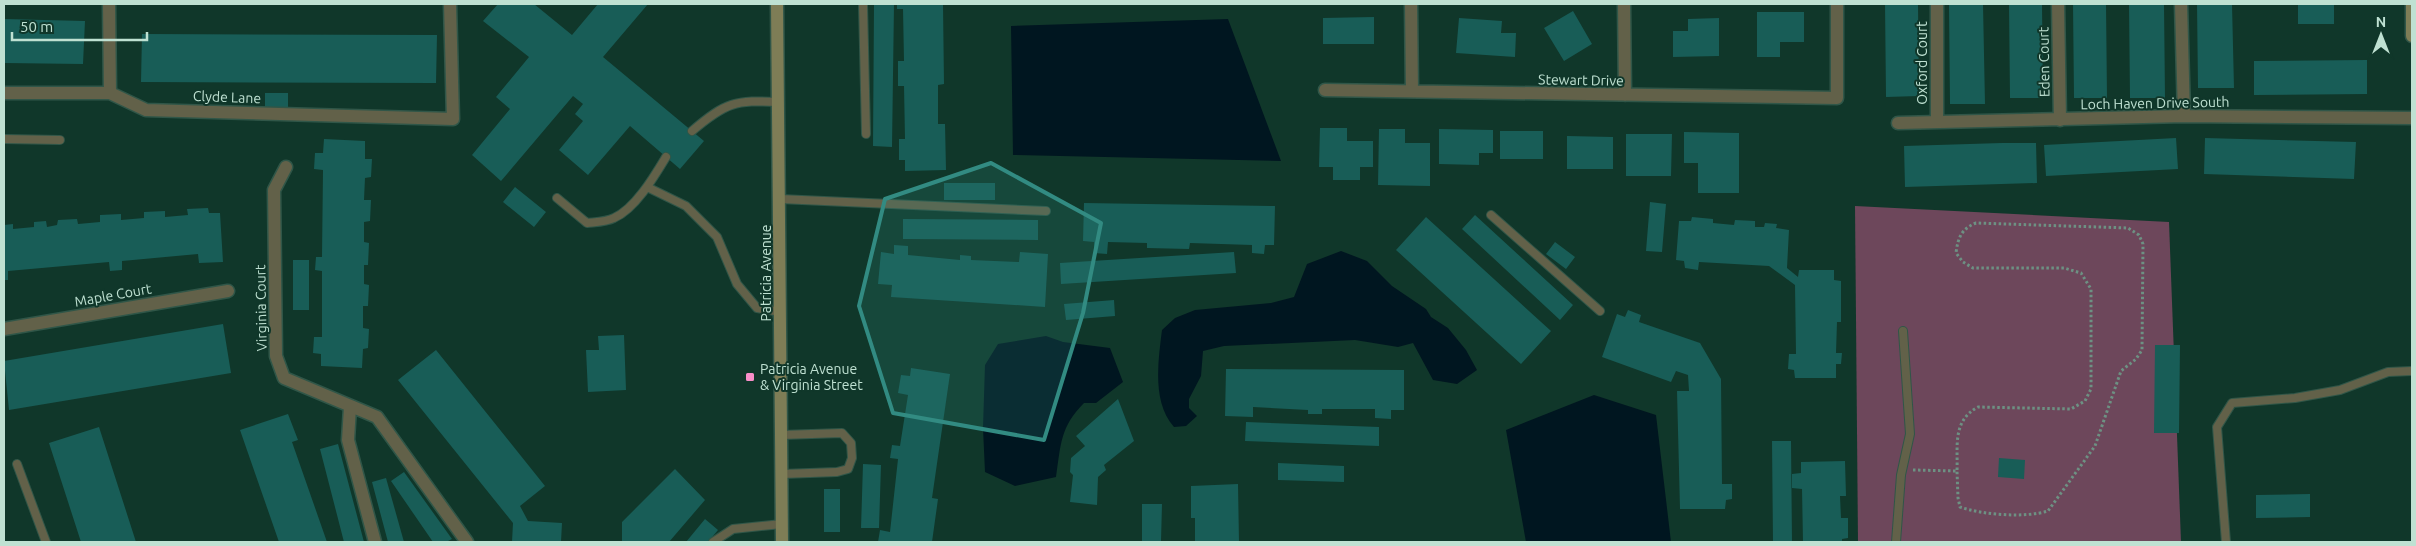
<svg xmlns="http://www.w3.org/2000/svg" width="2416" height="546" font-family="Ubuntu,sans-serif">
	<rect width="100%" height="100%" fill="#10372a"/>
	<path fill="#6d475b" d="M1855 206 2169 222 2181 542H1858Z"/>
	<path fill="#001620" d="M1228 19 1281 161 1013 155 1011 26Z
		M1341 251 1367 261 1392 286 1426 309 1431 317 1448 328 1466 350 1477 370 1457 384 1433 380 1413 343 1398 347 1355 340 1224 346 1203 351 1201 376 1189 399V408L1197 416 1186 426 1174 427C1152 402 1158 362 1162 330L1175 318 1195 310 1271 303 1294 297 1307 264Z
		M1046 336 1063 342 1110 348 1123 382 1096 403H1084C1060 427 1061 444 1056 477L1015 486 985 472 983 428 985 365 998 344Z
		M1594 395 1656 415 1671 542H1526L1506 430Z"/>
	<path fill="#185d57" d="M498 4H534L572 35 598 4H648L603 57 704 141 680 169 630 126 588 175 559 150 583 121 575 114 583 104 573 96 501 181 472 155 510 109 496 97 529 57 483 21Z
		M874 4H894L892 147 873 146Z
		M897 4H943L944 84 938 85V124H945L946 170 905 171V160H899V139H905L904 86H898V61H904L903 9H897Z
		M1885 4H1918L1919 96 1886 97Z
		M1949 4H1983L1985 104H1950Z
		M2009 4H2042L2043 98H2010Z
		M2073 4H2106L2107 98H2074Z
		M2129 4H2164L2165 98H2130Z
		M2197 4H2232L2234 88H2198Z
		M2298 4H2334V24H2298Z
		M1573 11 1592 44 1564 61 1544 28Z
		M1757 12H1804V42H1780V57H1757Z
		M1374 17V44H1323V18Z
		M1459 18 1502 21 1501 33H1516L1515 57 1456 53Z
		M1719 18V56L1673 57V31H1688V19Z
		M4 19 85 21 83 64 4 63Z
		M142 34 437 35 436 83 141 82Z
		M2367 60V94L2254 95V61Z
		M265 93H288V109L265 108Z
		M1320 128H1347V141H1373V167H1360V180H1333V167H1319Z
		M1379 129H1405V143H1430V186L1378 185Z
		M1439 129 1493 130V153H1479V165L1439 164Z
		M1500 131H1543V159H1500Z
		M1684 132 1739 133V193H1698V163H1684Z
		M1626 134H1672L1671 176H1626Z
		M1567 136 1613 137V169H1567Z
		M2176 138 2178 169 2046 176 2044 145Z
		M2205 138 2356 142 2354 179 2204 174Z
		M324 139 365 141V159H372L371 177 365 178 364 200H371L370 221 364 222V242L369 243 368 265H364V284L369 285 368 306H363V328L369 329 368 348 363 349 362 368 321 366V354L313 353 314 337H322V271L315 270 316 257H322L323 170 314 169 315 153H323Z
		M2002 143H2036L2037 183 1905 187 1904 146Z
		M944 183H995V200H944Z
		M515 187 546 212 534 227 503 202Z
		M1650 202 1666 204 1662 252 1646 251Z
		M1084 203 1275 206 1274 245H1265L1264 254 1252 253V245L1190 243 1189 249 1147 248V243L1108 242 1107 254 1094 253V242L1083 241Z
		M208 208 209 213H220L223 262 199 263 198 254 122 261V270L110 271 109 262 8 271V280H4V225L13 224V229L34 227V222L46 221 47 227 57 225 58 220 77 219 78 224 100 222V215L121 214V220L144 218V212L165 211V217L188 215 187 209Z
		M1475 215 1573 305 1560 320 1462 229Z
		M1426 217 1551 331 1521 364 1396 250Z
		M1692 217 1713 219V223L1734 225 1735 220 1755 221V227H1764L1765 223 1777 224 1776 228 1789 230 1787 268 1798 277 1799 270H1834V280L1841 281V322H1837L1836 353H1842L1841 364H1836V378H1795L1794 370 1788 369 1789 354H1796L1795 285 1769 266 1699 262 1698 270 1685 268 1684 261 1676 260 1679 221H1691Z
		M903 219 1038 220V240L903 239Z
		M1555 242 1575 257 1566 269 1546 254Z
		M894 245 908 246V255L960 260V255L971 256V260L1019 262 1020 252 1048 254 1045 307 891 297 892 285 878 284 881 252 894 254Z
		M1234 252 1236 273 1061 284 1060 263Z
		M293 260H309V310H293Z
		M1114 300 1115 316 1066 320 1064 304Z
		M1628 310 1641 315 1639 322 1700 343 1721 379 1722 484H1732V499L1726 500 1725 509H1680L1677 391H1689L1688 375 1676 371 1671 382 1602 357 1617 314 1625 317Z
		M223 324 231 373 9 410 4 361Z
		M624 335 626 390 588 392 586 350H599L598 336Z
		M2155 345H2180L2179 433H2154Z
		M436 350 545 486 520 506 528 521 562 523 561 542H512L513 523 398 380Z
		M911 368 950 374 932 498 938 499 932 542H878L880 530 890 532 898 459 890 458 892 445 900 446 908 395 898 393 901 375 910 376Z
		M1226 369 1404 370V410H1391V419L1375 418V409H1322V414H1308V410L1253 407V417L1225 416Z
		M1118 399 1134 441 1104 465 1106 470 1098 477 1097 505 1070 502 1073 475 1070 472 1071 458 1085 446 1076 436Z
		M288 414 298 440 292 442 327 542H279L240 430Z
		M1246 422 1379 427V446L1245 441Z
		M99 427 136 542H81L49 443Z
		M1772 441H1791L1792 542H1773Z
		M338 444 364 542H344L320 449Z
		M1999 458 2025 460 2024 479 1998 477Z
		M1845 461 1846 496H1840L1841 518H1848V538L1842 539V542H1803L1802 489 1792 488V474L1801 473V462Z
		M1278 463 1344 466V482L1278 480Z
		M863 464 881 465 879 528H861Z
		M675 469 705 500 669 542H622V522Z
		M404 472 452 539 446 542H433L391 481Z
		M386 478 404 542H388L372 482Z
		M1238 484 1239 542H1195V518H1191V486Z
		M824 489H840V532H824Z
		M2310 494V517L2256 518V495Z
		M1142 504H1162L1161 542H1142Z
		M705 519 718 530 708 542H686Z"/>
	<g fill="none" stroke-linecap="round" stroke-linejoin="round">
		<g stroke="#305648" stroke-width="10">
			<path id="lane" d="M863 4 866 134
				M692 131C726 102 735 100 779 102
				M4 139 60 140
				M647 187 686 206 717 237 737 284 757 308 781 312
				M557 198 587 223C596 222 606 222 614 218 635 209 654 177 666 157
				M780 199 1046 211
				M1491 215 1600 311
				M781 435 842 433 851 443 852 458 848 469 837 472 782 474
				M17 464 46 542
				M713 542 733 529 782 524
				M1896 542 1901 475 1910 434 1903 331
				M2226 542 2217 427 2232 403 2295 398 2340 390 2388 372 2412 371"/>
		</g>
		<g stroke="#305648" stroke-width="15">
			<path id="street" d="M109 4 110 93
				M1411 4 1412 91
				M1624 4 1625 95
				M2058 4 2060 120
				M2181 4 2184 116
				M1325 90 1837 98V4
				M4 93H110L146 110 453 119 450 4
				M1937 122V4
				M1898 123 2184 116 2412 118
				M286 167 274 190 276 356 284 378 377 417 467 542
				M4 329 228 291
				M350 407 348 440 375 542"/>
		</g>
		<g stroke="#305648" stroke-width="15">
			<path id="secondary" d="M777 4 782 542
				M2412 4V36"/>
		</g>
		<path stroke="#6d9183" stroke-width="3" stroke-dasharray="2.5 2.5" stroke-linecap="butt" d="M1913 470 1957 471C1958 446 1952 421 1978 407L2071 409 2085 401 2091 389V289L2081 273 2064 268H1973L1963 262 1956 253C1958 238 1961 229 1976 223L2128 228 2139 235 2143 244 2142 350 2136 359 2121 371 2095 446 2048 511C2025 518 1983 515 1960 507L1958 498 1957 471"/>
		<use href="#lane" stroke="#626149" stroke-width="8"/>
		<use href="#street" stroke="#626149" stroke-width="12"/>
		<use href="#secondary" stroke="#7e7d56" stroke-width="12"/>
	</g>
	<path fill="#328b82" fill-opacity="0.2" stroke="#328b82" stroke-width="4" stroke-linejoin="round" d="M991 163 1101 223 1083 313 1044 440 893 413 859 306 885 199Z"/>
	<rect fill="#f98fc9" stroke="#10372a" stroke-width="2" x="745" y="372" width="10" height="10" rx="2.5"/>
	<g text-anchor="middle" stroke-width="4" stroke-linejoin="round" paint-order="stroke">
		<g font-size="14" fill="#bfe1d2" stroke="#10372a">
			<text transform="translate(2044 62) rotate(-91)" y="5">Eden Court</text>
			<text transform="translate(1922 63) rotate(-90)" y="5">Oxford Court</text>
			<text transform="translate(1581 80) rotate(1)" y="5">Stewart Drive</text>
			<text transform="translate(227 97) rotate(2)" y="5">Clyde Lane</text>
			<text transform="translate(2155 103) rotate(-1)" y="5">Loch Haven Drive South</text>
			<text transform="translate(766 273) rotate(-90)" y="5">Patricia Avenue</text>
			<text transform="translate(113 295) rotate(-10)" y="5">Maple Court</text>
			<text transform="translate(261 308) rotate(-91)" y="5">Virginia Court</text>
		</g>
		<g font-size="14" fill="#bfe1d2" stroke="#10372a" text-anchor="start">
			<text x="760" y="374">Patricia Avenue<tspan x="760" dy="16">&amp; Virginia Street</tspan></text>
		</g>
	</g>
	<rect width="2416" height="546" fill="none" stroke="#bfe1d2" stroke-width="10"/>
	<g transform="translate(2381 35)" stroke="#10372a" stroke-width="4" paint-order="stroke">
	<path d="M0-4L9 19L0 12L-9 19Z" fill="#bfe1d2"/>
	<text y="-8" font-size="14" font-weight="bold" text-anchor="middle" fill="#bfe1d2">N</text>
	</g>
	<path d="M12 32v8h135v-8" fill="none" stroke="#bfe1d2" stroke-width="2.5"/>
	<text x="20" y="32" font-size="15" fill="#bfe1d2" stroke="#10372a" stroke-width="4" paint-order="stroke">50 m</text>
</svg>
